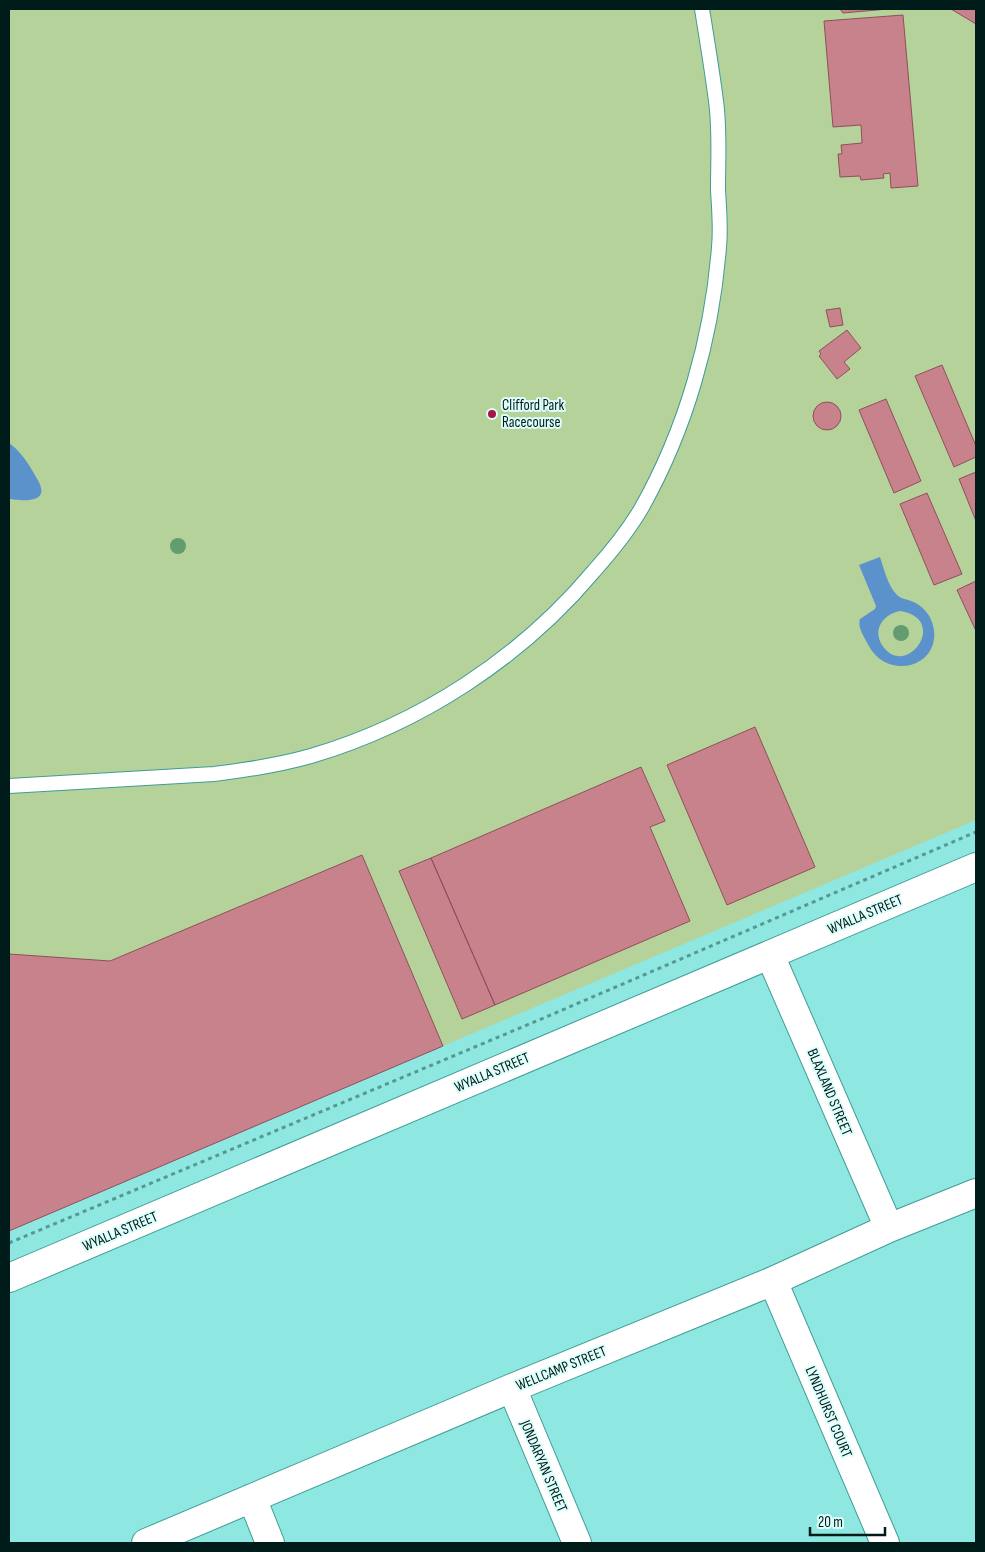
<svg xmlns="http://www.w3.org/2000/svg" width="985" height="1552" font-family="'Sofia Sans Condensed',sans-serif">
	<rect width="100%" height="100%" fill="#8ee8e1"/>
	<path fill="#b5d29a" d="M9 9H976V820L443 1046 362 855 110 961 9 954Z"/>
	<path fill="#5b92cb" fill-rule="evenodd" d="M9 443C19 450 26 460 32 470 35 476 40 482 41 488 45 504 17 500 9 499Z
		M880 557C884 569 888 586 897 595 901 599 906 599 911 601 928 607 938 626 933 644 926 667 897 672 880 659 873 654 868 645 864 637 861 631 858 626 860 619L875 609 876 606 859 565ZM900 611C951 619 905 681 882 645 872 629 884 614 900 611Z"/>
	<path fill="#c7828c" stroke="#8f4f5a" d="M840 9H888L843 13Z
		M951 9H976V24Z
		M903 15 918 186 891 188 890 173 883 174 884 178 861 180 860 176 840 177 838 154H842L841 145 862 143 861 125 833 127 824 21Z
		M840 308 843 325 830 327 826 310Z
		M847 330 861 348 844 362 850 369 837 379 819 356 821 354 819 351Z
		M942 365 976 446V457L954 467 915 376Z
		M886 399 921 481 894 493 859 410Z
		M813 416a14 14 0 1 1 28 0a14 14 0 1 1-28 0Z
		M976 472V521L959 479Z
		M927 493 962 574 934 585 900 504Z
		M976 581V631L957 590Z
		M755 727 815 867 727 905 667 765Z
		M641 767 665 821 650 827 690 921 495 1005 431 858Z
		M362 855 443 1046 9 1231V954L110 961Z
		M431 858 495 1005 462 1019 399 871Z"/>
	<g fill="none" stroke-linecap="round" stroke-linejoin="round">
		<g stroke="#409c96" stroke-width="16">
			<path id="lane" d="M9 786 214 774C247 770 279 765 311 756 420 724 521 658 594 571 611 552 628 531 641 509 686 429 712 338 719 247 721 228 719 208 718 190 718 160 720 130 716 101 712 70 707 40 702 9"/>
		</g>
		<g stroke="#409c96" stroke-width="30">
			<path id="street" d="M770 955 889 1228
				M773 1281 885 1543
				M512 1388 577 1543
				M252 1498 270 1543
				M146 1543 512 1388 773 1281 889 1228 976 1193"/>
		</g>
		<g stroke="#409c96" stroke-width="30">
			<path id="secondary" d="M9 1278 976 867"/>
		</g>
		<path stroke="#569893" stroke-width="3" stroke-dasharray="4 4" stroke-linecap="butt" d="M9 1243 546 1017 976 832"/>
		<use href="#lane" stroke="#fff" stroke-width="14"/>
		<use href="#street" stroke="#fff" stroke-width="28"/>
		<use href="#secondary" stroke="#fff" stroke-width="28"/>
	</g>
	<g fill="#639c70">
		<circle cx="178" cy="546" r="8"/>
		<circle cx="901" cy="633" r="8"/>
	</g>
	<circle fill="#a81345" stroke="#ddfefb" stroke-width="2" cx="492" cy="414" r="5"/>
	<g text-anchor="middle" stroke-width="4" stroke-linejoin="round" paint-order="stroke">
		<g font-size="15" fill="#001c1a" stroke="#ddfefb" text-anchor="start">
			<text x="502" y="410">Clifford Park<tspan x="502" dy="17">Racecourse</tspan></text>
		</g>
		<g font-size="15" fill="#001c1a" stroke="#ddfefb">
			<text transform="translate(865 914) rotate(-23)" y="5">WYALLA STREET</text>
			<text transform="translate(492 1072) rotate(-23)" y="5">WYALLA STREET</text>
			<text transform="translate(830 1092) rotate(67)" y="5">BLAXLAND STREET</text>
			<text transform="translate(120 1231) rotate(-23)" y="5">WYALLA STREET</text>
			<text transform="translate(561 1368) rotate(-22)" y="5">WELLCAMP STREET</text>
			<text transform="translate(829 1412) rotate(67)" y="5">LYNDHURST COURT</text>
			<text transform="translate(544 1466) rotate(67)" y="5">JONDARYAN STREET</text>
		</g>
	</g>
	<rect width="985" height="1552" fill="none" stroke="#001c1a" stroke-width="20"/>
	<path d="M810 1527v8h75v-8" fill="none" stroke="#001c1a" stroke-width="2.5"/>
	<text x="818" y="1527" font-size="15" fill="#001c1a" stroke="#ddfefb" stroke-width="4" paint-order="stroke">20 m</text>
</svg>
